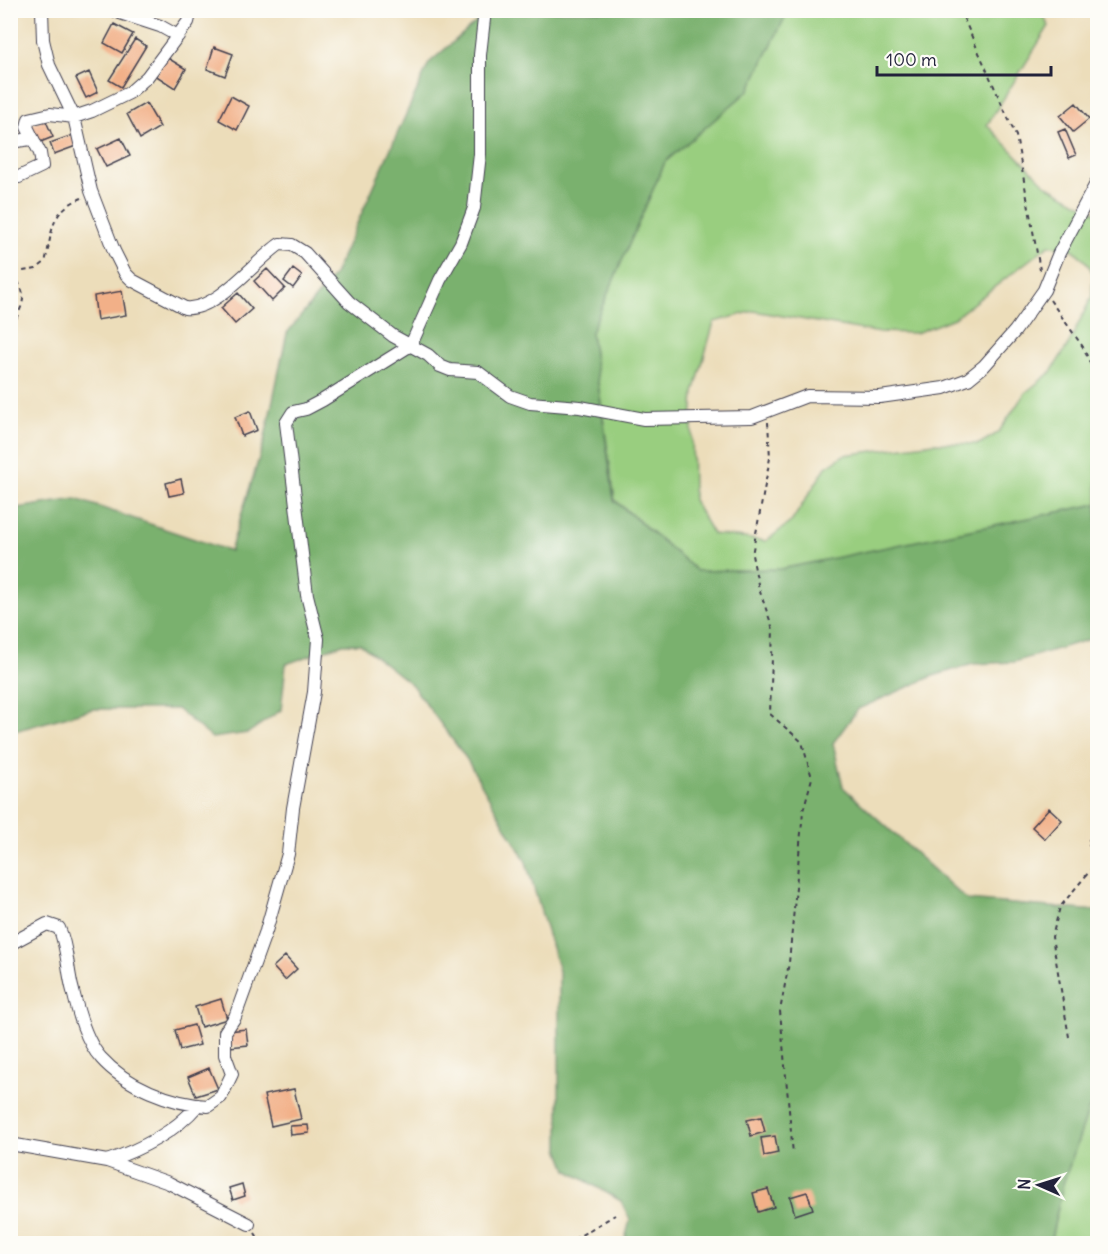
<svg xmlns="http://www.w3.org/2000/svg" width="1108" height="1254" font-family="Delius,sans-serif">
	<rect width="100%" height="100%" fill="#fdfcf7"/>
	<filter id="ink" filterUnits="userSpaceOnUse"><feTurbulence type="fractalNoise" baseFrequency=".0167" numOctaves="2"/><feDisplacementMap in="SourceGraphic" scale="12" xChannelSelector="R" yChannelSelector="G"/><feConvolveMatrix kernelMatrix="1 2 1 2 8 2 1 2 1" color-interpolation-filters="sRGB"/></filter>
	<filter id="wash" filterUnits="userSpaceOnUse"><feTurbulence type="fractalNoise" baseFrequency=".008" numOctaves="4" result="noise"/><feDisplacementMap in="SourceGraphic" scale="24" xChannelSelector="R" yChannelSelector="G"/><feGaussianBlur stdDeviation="1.35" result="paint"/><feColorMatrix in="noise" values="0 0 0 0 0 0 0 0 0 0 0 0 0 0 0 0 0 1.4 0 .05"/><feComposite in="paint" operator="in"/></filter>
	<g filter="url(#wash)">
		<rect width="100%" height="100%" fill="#ecddba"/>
		<path fill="#99ce7f" stroke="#5e785d" stroke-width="1.5" fill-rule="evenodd" d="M788 11H1041L1049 26 987 125 1046 185 1097 213V504L781 569 697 571 615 500 591 332 665 162 749 90ZM1049 245 1074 250 1088 264 1093 274 1092 296 1068 345 1051 372 1025 393 998 433 979 444 934 443 844 455 826 467 792 521 766 541 713 534 693 500 692 420 694 393 714 322 754 311 875 332 916 333 954 318Z
			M1097 1098V1243L1050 1244 1063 1184 1091 1103Z"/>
		<path fill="#7ab16e" stroke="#4e6a54" stroke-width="1.5" d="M489 11H788L749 90 665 162 591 332 614 500 697 571 781 569 1097 504V637L1014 662 973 664 933 676 858 709 833 743 843 787 967 900 1097 911V1098L1091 1103 1063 1184 1050 1243H624L630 1220 621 1201 567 1170 559 1149V971L526 862 466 758 412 685 360 644H343L286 664 281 710 248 733 212 738 177 709H93L11 732V509L76 499 230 551 264 442 287 333 334 275 429 63Z"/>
		<g id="blocks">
			<path fill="#f2b088" d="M114 24 133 34 122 53 104 43Z
				M135 39 146 46 121 87 109 80Z
				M214 47 233 54 225 76 207 69Z
				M166 57 186 69 175 88 155 75Z
				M89 72 98 92 86 98 76 78Z
				M231 96 249 106 237 130 219 120Z
				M146 103 160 127 140 139 127 114Z
				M1076 103 1089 119 1073 132 1060 116Z
				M45 119 53 137 38 143 31 125Z
				M1065 129 1076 155 1069 158 1058 132Z
				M73 135 76 146 54 154 50 143Z
				M121 138 130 156 106 167 97 149Z
				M267 269 285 288 272 301 254 281Z
				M293 269 302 276 293 288 284 281Z
				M122 291 126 315 97 320 94 296Z
				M238 293 252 309 235 324 221 308Z
				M250 411 257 430 242 436 235 417Z
				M181 479 184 493 169 496 166 483Z
				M1049 808 1062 820 1045 839 1032 827Z
				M285 956 297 969 285 980 273 967Z
				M221 999 227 1019 201 1027 195 1007Z
				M194 1025 200 1045 180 1050 175 1030Z
				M246 1029 248 1045 230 1047 229 1031Z
				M209 1068 218 1089 196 1096 188 1077Z
				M294 1089 301 1119 271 1126 264 1095Z
				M761 1117 765 1132 751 1136 747 1120Z
				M308 1125 309 1133 291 1135 290 1126Z
				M775 1136 778 1153 764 1156 761 1138Z
				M242 1184 245 1196 233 1200 229 1188Z
				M768 1189 774 1207 758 1212 753 1193Z
				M807 1192 813 1209 795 1215 790 1197Z"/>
		</g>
	</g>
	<g filter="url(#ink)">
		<use href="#blocks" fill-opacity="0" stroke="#403e4e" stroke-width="1.5"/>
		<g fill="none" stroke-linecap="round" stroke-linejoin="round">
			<g stroke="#403e4e" stroke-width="14">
				<path id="minor" d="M42 10 43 40 49 65 74 117 91 191 114 251 125 273 132 280 185 308C216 312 256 260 280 244L292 245 305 253 349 302 393 336 428 355 440 366 450 370 478 372 510 396 530 403 580 407 644 419 752 417 807 396 880 397 944 388 968 379 984 366 1015 331 1044 290 1059 253 1098 180
					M111 10 160 26 178 36
					M10 142 31 139
					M19 177 42 166 40 153 27 127 29 119 50 114 74 117 92 111 129 93 147 77 188 22 191 10
					M10 944 47 924 59 928C68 948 67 970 73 991 78 1012 86 1042 101 1058 126 1086 171 1104 208 1106L221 1097 232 1074 225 1055V1032L235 1017 266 931 288 854 293 808 314 692 318 639 307 595 286 423 293 412 306 409 323 400 411 345 440 280 461 243 474 208 480 154V55L485 10
					M10 1144 107 1161 169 1183 249 1224
					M107 1161C141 1149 174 1133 198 1105"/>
			</g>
			<path stroke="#403e4e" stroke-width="2" stroke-dasharray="4.5 4.5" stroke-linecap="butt" d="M960 10 1016 136 1040 270
				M1050 300 1083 347 1098 381
				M10 336C17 307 35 300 11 273L36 269 45 262C53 234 48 211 82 198
				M768 422 770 458 752 555 759 589 773 629 770 714 802 742 812 778 803 811 789 963 780 1011 793 1154
				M1098 831 1087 842 1098 859
				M1069 1037 1052 937 1060 907 1098 861
				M255 1233 262 1244
				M566 1244 615 1215"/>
			<use href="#minor" stroke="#fff" stroke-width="12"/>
		</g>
	</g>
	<rect width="1108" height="1254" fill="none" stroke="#fdfcf7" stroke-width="36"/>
	<g transform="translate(1039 1185) rotate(273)" stroke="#fdfcf7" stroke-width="4.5" paint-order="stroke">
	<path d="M0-4.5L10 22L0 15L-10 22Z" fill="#22223b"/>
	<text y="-9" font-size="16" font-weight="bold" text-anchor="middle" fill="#22223b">N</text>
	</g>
	<path d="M877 66v9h174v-9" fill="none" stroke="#22223b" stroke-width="3"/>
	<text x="886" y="66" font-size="18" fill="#22223b" stroke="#fdfcf7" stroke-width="4.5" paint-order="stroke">100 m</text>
</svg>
